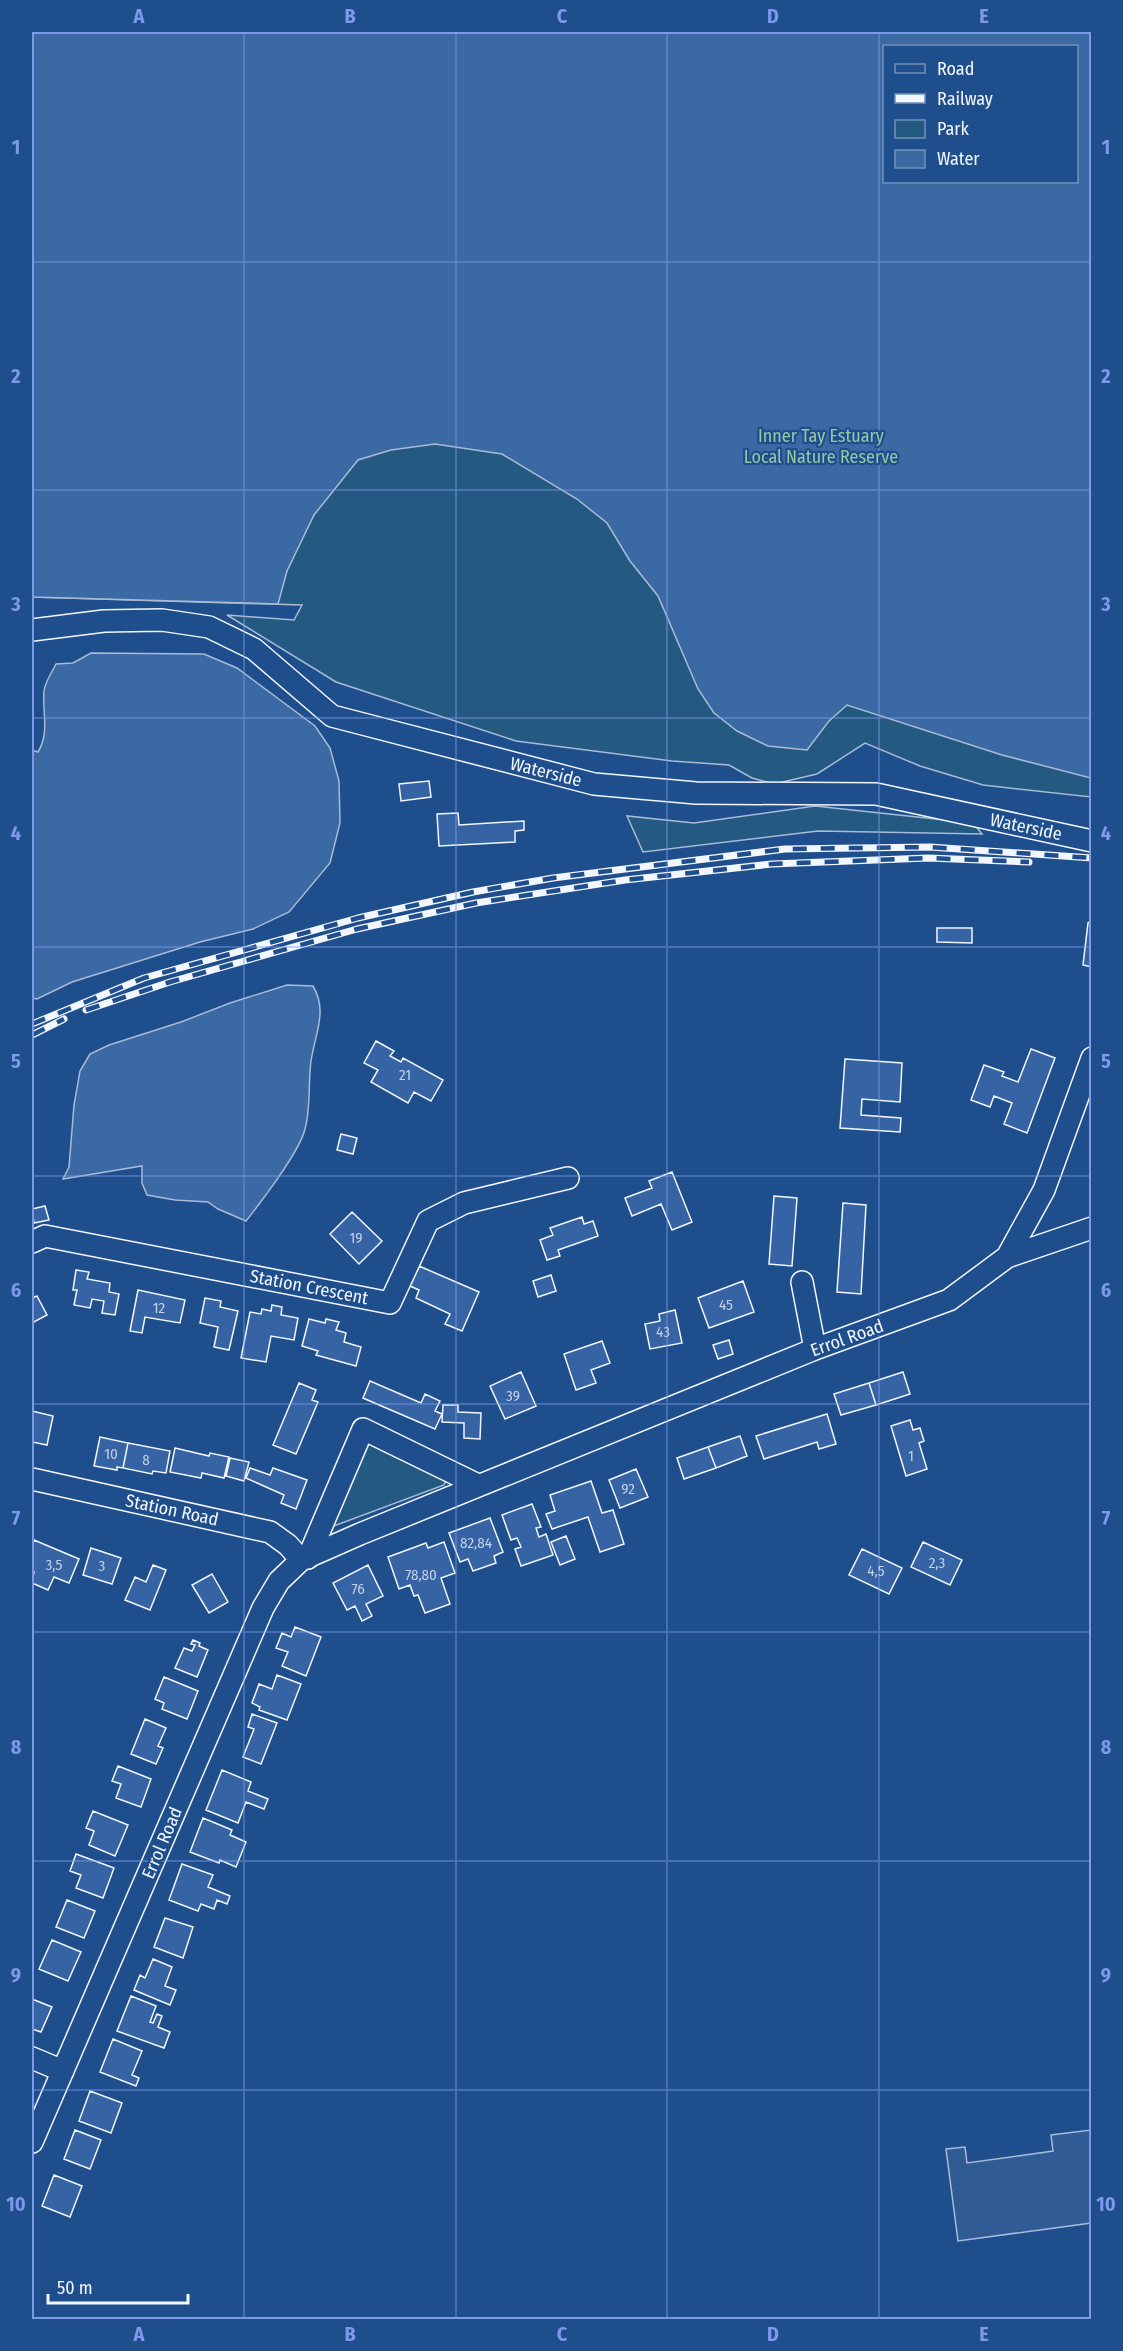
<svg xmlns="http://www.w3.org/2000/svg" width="1123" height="2351" font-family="'Fira Sans Condensed',sans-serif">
	<rect width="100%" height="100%" fill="#1f4e8c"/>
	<path fill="#245a82" stroke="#a8bbd7" stroke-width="1.5" fill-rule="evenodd" d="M32 32H1091V797L983 785 920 766 865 743 817 774 774 784 752 778 729 765 672 761 516 741 336 682 227 615 294 620 302 605 32 597ZM884 46H1076V182H884Z
		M815 806 973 823 982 834 818 831 643 852 627 816 694 823Z
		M370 1443 446 1480 444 1485 331 1527 364 1448Z"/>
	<path fill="#305b95" stroke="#a8bbd7" stroke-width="1.5" d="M1091 2130V2223L958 2241 946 2149 965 2147 967 2163 1053 2151 1051 2135Z"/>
	<path fill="#3b69a3" stroke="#a8bbd7" stroke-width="1.5" fill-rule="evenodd" d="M32 32H1091V778L1002 755 847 705 829 721 807 750 768 746 737 731 714 713 698 689 658 596 630 561 607 523 577 499 502 454 435 444 391 450 358 460 314 515 287 571 278 604 32 597ZM884 46H1076V182H884Z
		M91 653 204 654 237 668 315 726 330 748 339 781 340 823 330 863 289 912 253 929 200 942 72 982 37 999 32 998V750L38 752C50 733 42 711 44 691 45 682 52 672 56 664L73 663Z
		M287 985 313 986C328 1011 315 1034 311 1061 308 1083 311 1107 305 1129 300 1151 261 1202 246 1221L218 1209 208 1202 175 1200 147 1195 142 1183V1166L63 1179 69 1167 74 1105 80 1071 90 1054 109 1045 181 1022 230 1003Z"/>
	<path fill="#3563a3" stroke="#f2f6ff" stroke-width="1.5" d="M429 781 431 797 401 801 399 784Z
		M458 813 459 825 524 821V830L515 831V842L439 846 437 814Z
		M1092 920V967L1083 965 1088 923Z
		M937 928H972V943L937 942Z
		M376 1041 394 1051 390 1056 401 1062 403 1058 443 1080 431 1101 414 1092 408 1103 371 1082 378 1070 364 1063Z
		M1031 1049 1055 1058 1027 1133 1004 1124 1012 1103 994 1096 990 1107 971 1100 984 1065 1004 1072 1002 1076 1018 1082Z
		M845 1059 902 1063 900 1102 862 1099 861 1115 901 1118 900 1132 840 1128Z
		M341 1134 357 1138 353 1154 337 1150Z
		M672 1172 692 1222 672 1230 661 1204 632 1216 625 1198 652 1188 649 1181Z
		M774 1196 797 1198 792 1266 769 1264Z
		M843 1203 866 1205 861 1294 837 1292Z
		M45 1206 49 1220 34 1223 32 1209Z
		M352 1212 382 1241 359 1264 330 1234Z
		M582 1217 584 1224 593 1221 598 1236 558 1250 560 1256 547 1260 540 1240 553 1235 550 1228Z
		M419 1266 479 1292 462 1331 445 1324 450 1314 416 1298 419 1290 410 1286Z
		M76 1270 89 1272 87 1279 110 1283 109 1292 119 1294 115 1315 102 1313 104 1301 92 1299 90 1308 74 1305 77 1290H73Z
		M551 1275 556 1291 538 1297 533 1281Z
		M743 1281 754 1312 709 1328 698 1298Z
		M138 1290 185 1300 180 1323 145 1317 142 1333 130 1331Z
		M37 1296 47 1315 32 1323V1298Z
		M205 1298 221 1301 220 1307 238 1311 229 1350 214 1347 218 1327 200 1323Z
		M272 1305 282 1307 281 1315 298 1318 294 1340 271 1336 266 1362 241 1358 250 1312 261 1314 262 1309 271 1311Z
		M675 1310 682 1343 650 1349 645 1324 660 1321 659 1314Z
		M309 1319 325 1323 326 1319 339 1322 336 1330 346 1333 344 1342 361 1347 356 1366 316 1355 318 1351 302 1346Z
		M729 1340 733 1354 718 1359 713 1345Z
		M602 1341 610 1363 591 1370 596 1383 576 1390 564 1354Z
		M521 1372 536 1406 505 1419 490 1386Z
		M903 1372 910 1394 876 1405 869 1383Z
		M370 1381 421 1403 425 1394 440 1401 435 1411 442 1414 435 1429 363 1398Z
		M299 1383 316 1390 312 1400 318 1402 296 1454 273 1445Z
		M869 1383 876 1405 841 1415 834 1394Z
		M443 1405H458V1412L481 1413 480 1439 464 1438V1423L442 1422Z
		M32 1411 53 1416 47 1445 32 1442Z
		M827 1414 836 1444 819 1449 817 1442 764 1459 756 1436Z
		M910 1420 913 1430 920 1428 924 1441 919 1443 927 1469 906 1476 891 1426Z
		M740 1436 747 1456 716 1468 708 1447Z
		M100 1437 128 1443 123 1468 117 1467V1470L94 1466Z
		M128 1443 170 1451 166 1473 153 1471 152 1474 123 1468Z
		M708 1447 716 1468 684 1479 677 1458Z
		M175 1448 209 1456 210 1453 229 1457 224 1478 202 1473 201 1478 170 1472Z
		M230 1458 249 1462 244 1481 226 1476Z
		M250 1468 270 1475 273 1468 307 1480 296 1509 281 1503 284 1495 246 1478Z
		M636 1469 648 1497 620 1508 609 1480Z
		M591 1481 602 1513 613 1510 624 1544 600 1552 588 1517 552 1529 546 1514 555 1511 550 1495Z
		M532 1504 541 1527 536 1528 539 1537 546 1534 553 1555 521 1566 515 1549 521 1547 517 1538 511 1540 502 1515Z
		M490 1518 503 1552 494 1556 496 1563 473 1571 468 1559 460 1562 449 1533Z
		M566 1536 575 1559 560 1565 551 1542Z
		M34 1540 79 1559 69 1583 54 1577 48 1590 32 1583 34 1572 32 1571V1547Z
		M444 1542 455 1573 441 1578 450 1604 425 1613 418 1595 414 1596 410 1585 399 1589 388 1557 426 1543 428 1548Z
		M923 1542 962 1560 950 1585 911 1567Z
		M91 1548 121 1558 112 1584 83 1575Z
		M862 1549 902 1568 889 1594 849 1575Z
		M153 1565 166 1570 150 1610 125 1600 135 1577 146 1582Z
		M368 1565 383 1596 366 1604 372 1616 362 1621 355 1606 347 1610 333 1583Z
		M212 1574 228 1602 209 1613 192 1585Z
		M295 1627 321 1637 306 1676 282 1666 288 1652 276 1648 282 1633 291 1637Z
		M193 1640 200 1643 199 1646 208 1650 197 1677 175 1668 184 1648 192 1651 195 1645 191 1644Z
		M277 1675 301 1684 287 1720 259 1710 260 1707 252 1703 259 1684 272 1689Z
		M164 1677 198 1691 187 1719 162 1709 164 1703 155 1699Z
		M252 1714 277 1723 261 1764 243 1757 254 1729 248 1727Z
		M145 1719 166 1728 158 1746 163 1748 156 1764 131 1754Z
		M118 1766 151 1779 141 1807 116 1798 121 1784 112 1781Z
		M222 1770 251 1782 248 1791 268 1799 264 1809 246 1802 238 1823 206 1810Z
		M93 1811 128 1825 115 1856 89 1845 94 1831 86 1828Z
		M203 1818 232 1830 230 1835 246 1842 236 1867 220 1860 219 1863 190 1852Z
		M76 1854 114 1868 103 1898 76 1888 81 1875 70 1871Z
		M182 1864 213 1875 208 1887 230 1896 227 1904 217 1900 214 1909 201 1904 198 1911 169 1900Z
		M67 1900 95 1911 84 1938 56 1927Z
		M165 1918 193 1927 183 1958 154 1947Z
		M52 1940 81 1952 68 1981 39 1969Z
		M153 1959 172 1967 165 1986 176 1990 170 2005 134 1990 140 1975 145 1978Z
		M131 1996 156 2006 150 2022 153 2023 157 2014 162 2016 158 2027 170 2032 164 2048 117 2031Z
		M32 1999 52 2007 41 2032 32 2029Z
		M113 2039 142 2051 132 2075 139 2078 136 2086 100 2072Z
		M90 2091 122 2103 111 2133 79 2121Z
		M75 2130 101 2140 90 2169 64 2159Z
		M54 2175 82 2186 70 2217 42 2206Z"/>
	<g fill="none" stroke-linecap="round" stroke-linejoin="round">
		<g stroke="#f2f6ff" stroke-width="24">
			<path id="minor" d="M32 630 104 621 162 620 209 627 254 649 332 716 594 784 696 793 876 794 1092 841
				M32 1242 45 1236 390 1303 428 1221 464 1203 568 1178
				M1007 1257 1092 1228
				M802 1282 815 1349
				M32 1479 270 1532 288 1545 301 1560
				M308 1558 363 1429 478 1485
				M32 2058 63 2071
				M32 2142 263 1608 279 1581 301 1560 360 1534 815 1349 949 1300 1007 1257 1044 1190 1092 1058"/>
		</g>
		<use href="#minor" stroke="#1f4e8c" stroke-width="21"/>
		<g stroke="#f2f6ff" stroke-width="7">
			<path id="rail" d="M86 1010 170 982 357 929 476 903 625 880 772 864 928 858 1029 862
				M32 1024 144 978 358 918 473 892 553 878 785 849 930 847 1092 858
				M32 1035 64 1019"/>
		</g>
		<use href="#rail" stroke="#1f4e8c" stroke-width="4.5" stroke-dasharray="14" stroke-linecap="butt"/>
	</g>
	<path fill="none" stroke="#7d9aea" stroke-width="1.5" stroke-opacity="0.55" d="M244 32V2320M456 32V2320M667 32V2320M879 32V2320M32 262H1092M32 490H1092M32 718H1092M32 947H1092M32 1176H1092M32 1404H1092M32 1632H1092M32 1861H1092M32 2090H1092"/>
	<g text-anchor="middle" stroke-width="4.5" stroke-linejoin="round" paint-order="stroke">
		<g font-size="15" fill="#c3d1e8">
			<text x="405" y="1080">21</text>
			<text x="356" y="1243">19</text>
			<text x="726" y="1310">45</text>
			<text x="159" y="1313">12</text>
			<text x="663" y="1337">43</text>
			<text x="513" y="1401">39</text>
			<text x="111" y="1459">10</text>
			<text x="911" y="1461">1</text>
			<text x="146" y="1465">8</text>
			<text x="628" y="1494">92</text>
			<text x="476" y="1548">82,84</text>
			<text x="937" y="1568">2,3</text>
			<text x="54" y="1570">3,5</text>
			<text x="102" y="1571">3</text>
			<text x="876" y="1576">4,5</text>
			<text x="421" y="1580">78,80</text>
			<text x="358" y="1594">76</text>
		</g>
		<g font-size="18" fill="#97c8a6" stroke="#1f4e8c">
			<text x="821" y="442">Inner Tay Estuary<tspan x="821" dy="21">Local Nature Reserve</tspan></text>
		</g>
		<g font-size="18" fill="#f2f6ff" stroke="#1f4e8c">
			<text transform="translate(546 772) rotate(14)" y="6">Waterside</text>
			<text transform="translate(1026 827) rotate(12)" y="6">Waterside</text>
			<text transform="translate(309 1287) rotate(11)" y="6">Station Crescent</text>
			<text transform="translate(847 1338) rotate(-20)" y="6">Errol Road</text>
			<text transform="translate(172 1510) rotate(12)" y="6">Station Road</text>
			<text transform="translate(162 1843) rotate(-67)" y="6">Errol Road</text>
		</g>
	</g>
	<rect width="1123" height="2351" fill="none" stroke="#1f4e8c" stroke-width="66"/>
	<rect x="883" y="45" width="195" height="138" fill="#1f4e8c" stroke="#7391ba" stroke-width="1.5"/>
	<rect x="895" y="64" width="30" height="9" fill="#1f4e8c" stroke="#7391ba" stroke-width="1.5"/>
	<text x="937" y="75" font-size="18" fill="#f2f6ff">Road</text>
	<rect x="895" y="94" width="30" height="9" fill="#f2f6ff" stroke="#7391ba" stroke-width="1.5"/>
	<text x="937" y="105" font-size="18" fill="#f2f6ff">Railway</text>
	<rect x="895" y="120" width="30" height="18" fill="#245a82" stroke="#7391ba" stroke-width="1.5"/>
	<text x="937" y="135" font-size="18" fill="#f2f6ff">Park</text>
	<rect x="895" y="150" width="30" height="18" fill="#3b69a3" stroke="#7391ba" stroke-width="1.5"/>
	<text x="937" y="165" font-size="18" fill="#f2f6ff">Water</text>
	<path d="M48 2294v9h140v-9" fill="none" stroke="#f2f6ff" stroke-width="3"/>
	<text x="57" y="2294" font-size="18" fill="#f2f6ff" stroke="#1f4e8c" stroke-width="4.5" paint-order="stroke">50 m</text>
	<rect x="33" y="33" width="1057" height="2285" fill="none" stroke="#7d9aea" stroke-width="2"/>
	<g font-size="20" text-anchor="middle" font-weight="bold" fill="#7d9aea">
		<text x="139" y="23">A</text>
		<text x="350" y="23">B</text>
		<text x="562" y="23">C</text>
		<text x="773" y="23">D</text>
		<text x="984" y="23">E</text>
		<text x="16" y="154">1</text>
		<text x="1106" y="154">1</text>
		<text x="16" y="383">2</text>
		<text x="1106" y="383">2</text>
		<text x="16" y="611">3</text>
		<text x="1106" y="611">3</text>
		<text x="16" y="840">4</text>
		<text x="1106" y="840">4</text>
		<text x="16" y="1068">5</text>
		<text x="1106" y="1068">5</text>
		<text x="16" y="1297">6</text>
		<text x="1106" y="1297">6</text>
		<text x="16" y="1525">7</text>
		<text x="1106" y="1525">7</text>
		<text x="16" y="1754">8</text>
		<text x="1106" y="1754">8</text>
		<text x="16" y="1982">9</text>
		<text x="1106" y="1982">9</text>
		<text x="16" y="2211">10</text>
		<text x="1106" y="2211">10</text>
		<text x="139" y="2341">A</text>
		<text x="350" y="2341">B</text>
		<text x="562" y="2341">C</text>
		<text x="773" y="2341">D</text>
		<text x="984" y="2341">E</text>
	</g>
</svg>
